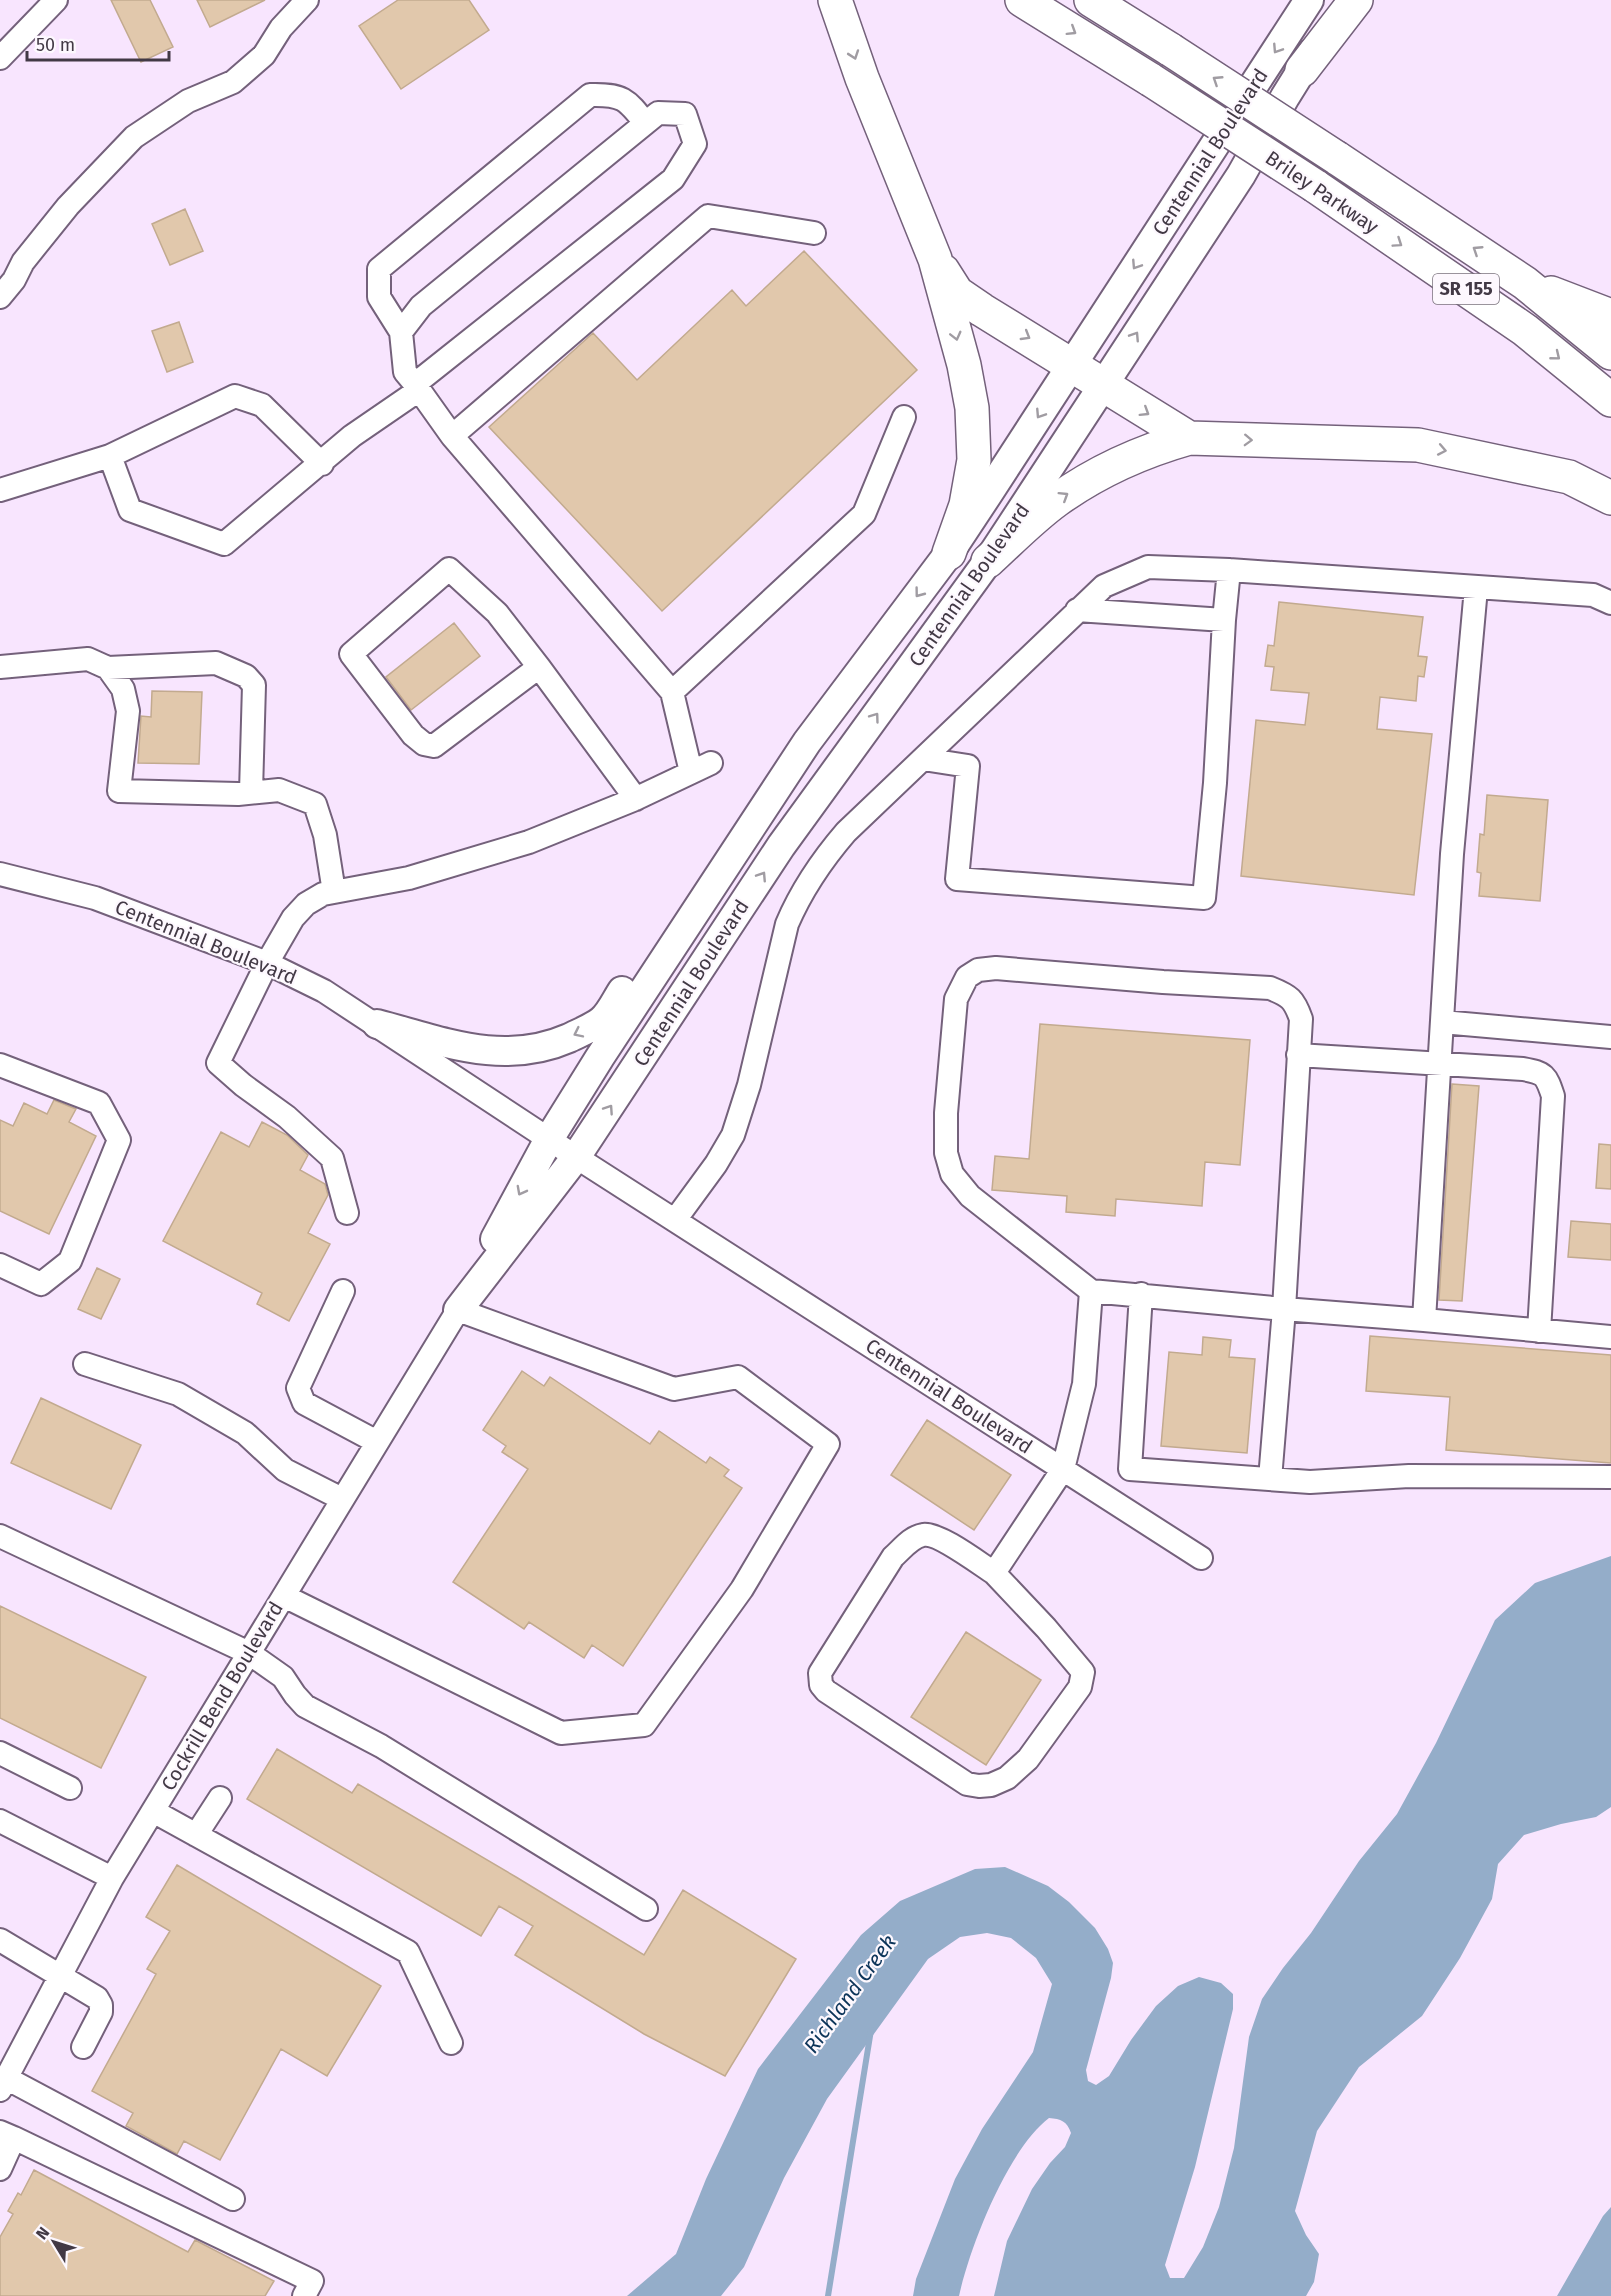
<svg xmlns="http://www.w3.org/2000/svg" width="1611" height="2296" font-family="'Fira Sans',sans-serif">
	<rect width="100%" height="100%" fill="#f8e5fe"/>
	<path fill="#94adc9" d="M1611 1556V1807L1596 1817 1561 1824 1524 1835 1498 1864 1492 1899 1460 1958 1422 2016 1359 2067 1317 2131 1295 2211 1306 2235 1319 2254 1314 2282 1306 2296H994L1007 2241 1032 2189 1050 2163 1065 2147 1071 2133C1067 2121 1061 2119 1049 2118 1008 2149 970 2246 959 2296H913L916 2279 955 2179 982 2129 1033 2052 1052 1984 1036 1958 1011 1938 987 1933 960 1937 928 1959 827 2099 784 2178 744 2267 721 2296H627L676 2254 706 2179 758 2069 861 1935 900 1901 975 1869 1005 1867 1048 1886 1069 1902 1095 1928 1108 1949 1113 1963 1111 1978 1086 2070 1088 2081 1096 2085 1109 2076 1131 2040 1156 2006 1178 1986 1199 1977 1221 1983 1233 1994V2009L1195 2167 1165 2265 1170 2278H1184L1203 2247 1219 2207 1234 2148 1249 2037 1262 1999 1283 1968 1311 1933 1359 1861 1397 1814 1436 1743 1495 1620 1535 1583Z
		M1611 2207V2296H1557L1603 2216Z"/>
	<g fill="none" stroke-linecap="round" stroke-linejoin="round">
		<path stroke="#94adc9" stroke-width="6" d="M828 2296 871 2030"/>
	</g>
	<path fill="#e1c8ac" stroke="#c2aa8f" stroke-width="1.5" d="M111 0H150L173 47 141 62Z
		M197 0H265L210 27Z
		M398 0H469L489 30 401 89 359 26Z
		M185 209 203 251 170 265 152 224Z
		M804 251 917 370 662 611 489 427 593 333 637 380 732 290 746 306Z
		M179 322 193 362 167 372 152 331Z
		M1279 602 1423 617 1418 656 1427 657 1424 677 1418 676 1416 701 1380 697 1377 729 1432 734 1414 895 1241 876 1256 720 1305 725 1309 693 1271 690 1274 667 1265 666 1268 645 1274 646Z
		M454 623 480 656 411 710 386 677Z
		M152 691 202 692 199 764 138 763 141 716 151 717Z
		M1487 795 1548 800 1540 901 1479 896 1481 873 1477 872 1480 834 1484 835Z
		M1040 1024 1250 1040 1240 1165 1205 1162 1202 1206 1116 1199 1115 1216 1066 1212 1067 1196 992 1190 995 1156 1029 1159Z
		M1452 1084 1479 1086 1462 1301 1439 1300Z
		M54 1100 76 1109 69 1122 96 1136 49 1234 0 1211V1120L13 1126 24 1103 47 1114Z
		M262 1122 287 1135 308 1155 300 1170 325 1184 328 1195 308 1233 330 1244 289 1321 257 1304 262 1293 163 1241 221 1132 249 1147Z
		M1599 1144 1611 1145V1189L1596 1188Z
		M1571 1221 1611 1224V1260L1568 1257Z
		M97 1268 120 1279 101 1319 78 1309Z
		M1370 1336 1611 1355V1463L1446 1450 1450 1397 1366 1391Z
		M1203 1337 1231 1340 1229 1357 1255 1359 1247 1453 1161 1446 1169 1352 1202 1355Z
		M522 1371 544 1386 550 1377 650 1444 659 1431 706 1463 710 1457 729 1470 724 1476 742 1488 623 1666 592 1645 584 1658 529 1622 524 1629 453 1582 528 1469 502 1452 506 1446 483 1430Z
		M41 1398 141 1445 111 1509 11 1463Z
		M927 1420 1011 1475 974 1530 891 1475Z
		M0 1606 146 1677 101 1768 0 1718Z
		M966 1632 1041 1680 986 1765 911 1717Z
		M277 1749 352 1793 358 1784 516 1877 644 1955 683 1890 796 1959 725 2076 644 2034 515 1955 533 1926 499 1906 481 1936 247 1799Z
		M177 1865 381 1986 327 2076 281 2049 220 2160 184 2141 177 2154 126 2126 133 2113 92 2091 156 1974 147 1969 170 1931 146 1917Z
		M34 2170 188 2252 195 2240 274 2281 265 2296H0V2237L13 2214 8 2211 18 2193 21 2195Z"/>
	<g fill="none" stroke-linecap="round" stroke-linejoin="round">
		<g stroke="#74617b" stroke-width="26">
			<path id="minor" d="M0 58 56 0
				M0 297 14 280 23 262 68 206 134 137 188 101 233 82 264 55 281 28 307 0
				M401 332 379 297V269L590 95C622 94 627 99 645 123
				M415 384 405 372 401 332 421 306 658 113 685 114 695 144 673 179 415 384 452 436
				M110 456 130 510 224 544 352 436 419 390
				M0 490 110 456 235 396 262 405 322 464
				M1077 610 1224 620
				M0 667 88 659 108 668 123 689 128 711 119 791 238 794 279 790 315 804 325 835 334 892
				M539 667 497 613 449 569 351 654 413 735 424 744 434 746 539 667 636 799
				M108 668 216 663 246 676 254 685 251 792
				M672 692 864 514 904 417
				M923 759 968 766 957 879 1204 898 1215 783 1224 620 1229 570
				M691 772 672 692 452 436 708 216 814 233
				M0 874 95 898 267 963 324 991 576 1157 1201 1558
				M1442 1022 1611 1037
				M1298 1055 1523 1069C1545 1073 1546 1075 1553 1096L1539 1331
				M0 1065 99 1103 119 1140 70 1261 41 1284 0 1265
				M347 1213 332 1158 287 1117 243 1085 218 1063 267 963 293 918 306 904 323 894 409 878 529 842 633 800 711 763
				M675 1220 716 1164 733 1135 749 1085 787 924C802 889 821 861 846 832L1104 586 1148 567 1229 570 1593 595 1611 603
				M343 1291 298 1388 304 1403 377 1442
				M1091 1291 970 1196 952 1174 946 1153V1113L956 999 967 977 978 970 996 968 1163 982 1270 988C1290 996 1294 999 1301 1019L1284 1309 1270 1479
				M1141 1294 1130 1469 1310 1482 1409 1476 1611 1477
				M1424 1320 1611 1337
				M85 1364 178 1394 245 1433 285 1470 342 1499
				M0 1536 249 1653 283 1677 295 1695 305 1706 381 1746 646 1909
				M994 1573 1046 1628 1083 1672 1080 1687 1028 1759 1007 1778 991 1785 979 1786 967 1784 826 1691 821 1685 820 1673 893 1557C902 1549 911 1537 923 1535 938 1532 980 1564 994 1573L1063 1469 1084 1384 1091 1291 1284 1309 1424 1320 1452 854 1476 588
				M0 1753 70 1788
				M153 1811 408 1952 451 2043
				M0 1821 112 1878
				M196 1835 220 1798
				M0 1940 97 1998 101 2005V2012L83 2047
				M6 2078 233 2199
				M0 2090 112 1878 458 1310 674 1389 738 1377 828 1444 742 1589 644 1725 561 1733 284 1596
				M14 2138 312 2281 304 2296
				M0 2169 14 2138 0 2132"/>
		</g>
		<g stroke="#74617b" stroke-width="32">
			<path id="major" d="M377 1024C442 1041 503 1067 569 1038 579 1033 592 1028 601 1021 610 1014 616 1000 622 991
				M495 1239 549 1139 600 1057 807 742 949 553 988 494 1309 0
				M458 1310 576 1157 781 846 988 561 1241 175 1285 97 1313 52"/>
		</g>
		<g stroke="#74617b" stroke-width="36">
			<path id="highway" d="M835 0 862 78 935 259 964 365 972 408 974 460 966 505 949 553
				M1022 0 1151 80
				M1091 0 1171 50
				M1302 70 1356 0
				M1337 158 1525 283 1611 353
				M1315 186 1525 330 1611 400
				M943 271 957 293 982 310 1189 438
				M1551 293 1611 316
				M988 561C1010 541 1032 518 1057 500 1096 472 1143 451 1189 438L1418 445 1569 477 1611 498"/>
		</g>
		<use href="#minor" stroke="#fff" stroke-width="22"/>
		<use href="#major" stroke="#fff" stroke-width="28"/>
		<use href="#highway" stroke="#fff" stroke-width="33"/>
		<g stroke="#74617b" stroke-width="36" stroke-linecap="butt">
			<path id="highway-bridge" d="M1171 50 1337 158
				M1151 80 1315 186"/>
		</g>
		<use href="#highway-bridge" stroke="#fff" stroke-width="33"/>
	</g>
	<defs><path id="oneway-chevron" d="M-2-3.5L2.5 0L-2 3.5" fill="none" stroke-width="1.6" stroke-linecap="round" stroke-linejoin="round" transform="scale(1.5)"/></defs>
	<g stroke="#a09ca2">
		<use href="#oneway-chevron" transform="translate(1072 31) rotate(32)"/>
		<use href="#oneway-chevron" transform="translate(1277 49) rotate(123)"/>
		<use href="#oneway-chevron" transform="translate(854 55) rotate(71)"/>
		<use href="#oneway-chevron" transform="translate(1217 80) rotate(-147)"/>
		<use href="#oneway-chevron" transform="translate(1398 243) rotate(34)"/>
		<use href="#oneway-chevron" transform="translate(1477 250) rotate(-147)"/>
		<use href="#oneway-chevron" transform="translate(1136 265) rotate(123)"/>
		<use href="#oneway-chevron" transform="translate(956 336) rotate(76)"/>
		<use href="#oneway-chevron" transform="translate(1026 336) rotate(31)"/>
		<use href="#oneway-chevron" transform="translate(1135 336) rotate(-57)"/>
		<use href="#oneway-chevron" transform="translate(1556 356) rotate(39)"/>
		<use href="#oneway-chevron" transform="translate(1145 412) rotate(32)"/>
		<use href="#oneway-chevron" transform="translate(1040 414) rotate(123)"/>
		<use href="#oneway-chevron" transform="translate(1248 440) rotate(2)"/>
		<use href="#oneway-chevron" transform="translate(1442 450) rotate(11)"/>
		<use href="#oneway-chevron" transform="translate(1064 496) rotate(-32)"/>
		<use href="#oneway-chevron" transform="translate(919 593) rotate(127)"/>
		<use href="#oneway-chevron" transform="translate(875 717) rotate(-54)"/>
		<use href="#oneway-chevron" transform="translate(762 876) rotate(-57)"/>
		<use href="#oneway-chevron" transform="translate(578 1033) rotate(154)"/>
		<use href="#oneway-chevron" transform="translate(609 1109) rotate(-56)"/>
		<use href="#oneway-chevron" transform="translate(521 1191) rotate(118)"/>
	</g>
	<g text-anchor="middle" stroke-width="4.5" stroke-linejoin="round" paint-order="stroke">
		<rect fill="#fdf8fe" stroke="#7a727c" stroke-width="1.5" x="1433" y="274" width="66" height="30" rx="4.5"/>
		<g font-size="18" font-weight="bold" fill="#423945">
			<text x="1466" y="295">SR 155</text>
		</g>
		<g font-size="20" fill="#423945" stroke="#fdf8fe">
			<text transform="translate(1210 152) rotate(-57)" y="7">Centennial Boulevard</text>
			<text transform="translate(1322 192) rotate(34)" y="7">Briley Parkway</text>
			<text transform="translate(969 585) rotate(-55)" y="7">Centennial Boulevard</text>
			<text transform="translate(206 942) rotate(22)" y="7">Centennial Boulevard</text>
			<text transform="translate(691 983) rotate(-57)" y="7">Centennial Boulevard</text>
			<text transform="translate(949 1396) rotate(33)" y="7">Centennial Boulevard</text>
			<text transform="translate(222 1696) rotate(-59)" y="7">Cockrill Bend Boulevard</text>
		</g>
		<g font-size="21" font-style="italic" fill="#0c3459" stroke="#fdf8fe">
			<text transform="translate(850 1994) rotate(-54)" y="7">Richland Creek</text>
		</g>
	</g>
	<g transform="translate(54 2242) rotate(308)" stroke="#fdf8fe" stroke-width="4.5" paint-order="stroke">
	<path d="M0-4.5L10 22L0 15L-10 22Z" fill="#423945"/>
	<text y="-9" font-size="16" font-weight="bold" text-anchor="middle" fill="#423945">N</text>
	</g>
	<path d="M27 51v9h142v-9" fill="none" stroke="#423945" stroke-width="3"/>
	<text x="36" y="51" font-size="18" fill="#423945" stroke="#fdf8fe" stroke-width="4.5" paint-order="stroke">50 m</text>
</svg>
